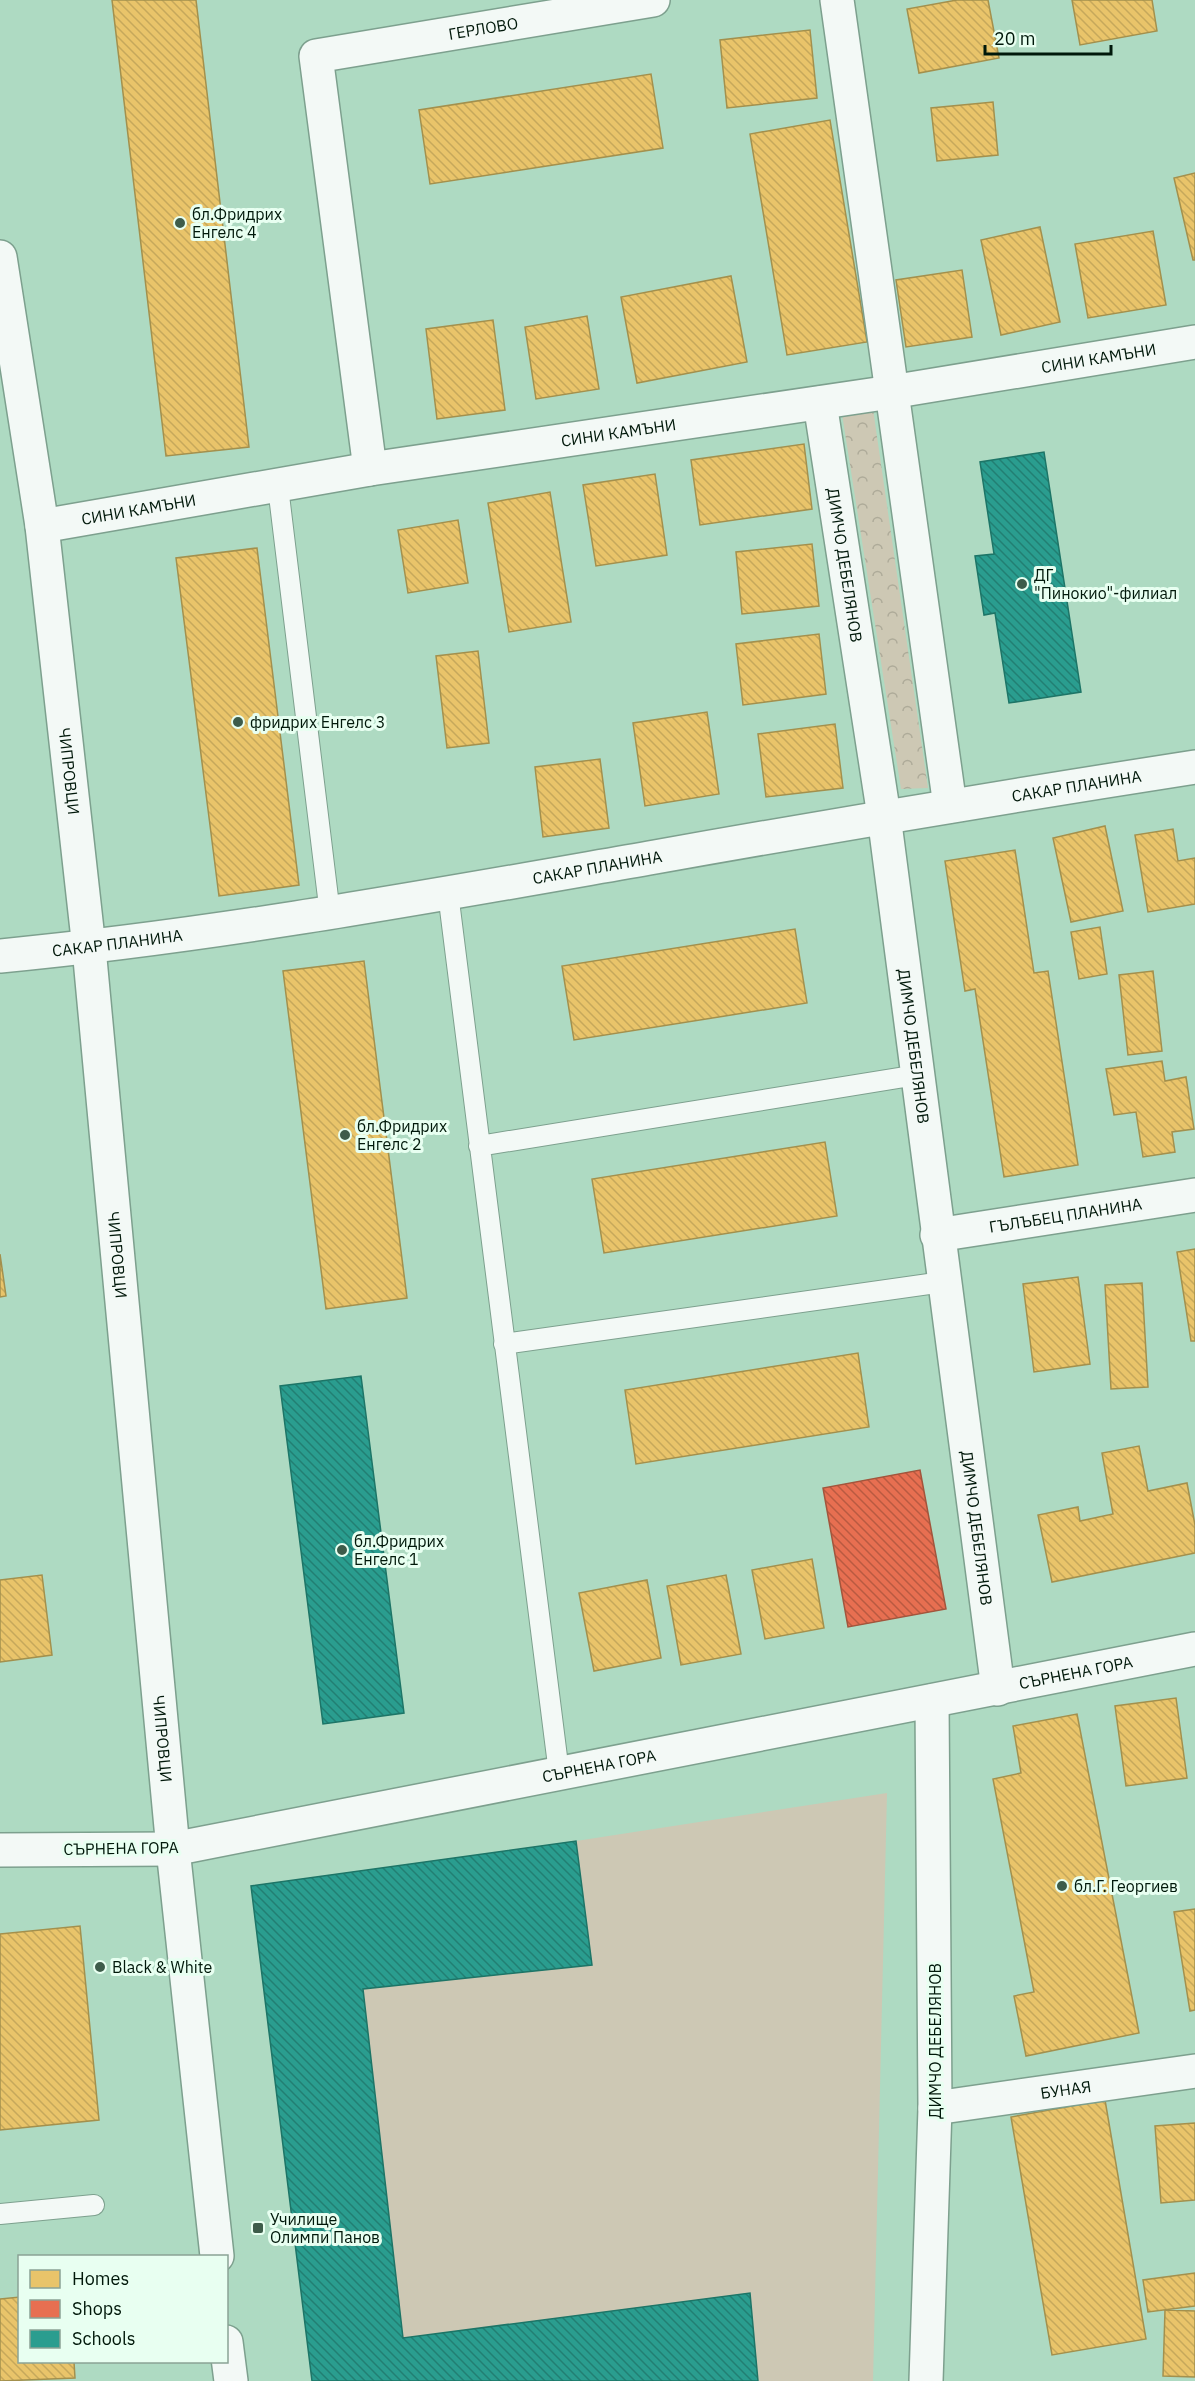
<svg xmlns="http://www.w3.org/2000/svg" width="1195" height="2381" font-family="'IBM Plex Sans',sans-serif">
	<defs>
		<pattern id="park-crowns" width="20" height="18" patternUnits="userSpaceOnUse" patternTransform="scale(1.5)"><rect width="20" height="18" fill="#cdc8b4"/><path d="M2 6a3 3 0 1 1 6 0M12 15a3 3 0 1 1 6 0" fill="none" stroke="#aeab99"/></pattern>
		<pattern id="homes-back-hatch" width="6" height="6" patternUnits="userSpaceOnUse" patternTransform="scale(1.5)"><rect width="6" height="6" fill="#e9c46a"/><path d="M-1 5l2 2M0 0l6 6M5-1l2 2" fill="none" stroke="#c6a85b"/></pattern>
		<pattern id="shops-back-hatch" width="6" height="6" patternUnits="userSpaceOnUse" patternTransform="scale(1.5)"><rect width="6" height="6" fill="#e76f51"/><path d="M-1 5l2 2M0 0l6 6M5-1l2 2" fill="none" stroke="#b95a41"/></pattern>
		<pattern id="schools-back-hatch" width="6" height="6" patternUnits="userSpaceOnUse" patternTransform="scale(1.5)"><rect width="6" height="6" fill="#2a9d8f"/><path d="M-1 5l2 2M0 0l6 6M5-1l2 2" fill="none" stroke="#227f73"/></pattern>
	</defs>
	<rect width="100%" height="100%" fill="#aedac2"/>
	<path fill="url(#park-crowns)" d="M873 409 928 788 901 789 842 414Z"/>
	<path fill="#cdc8b4" d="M887 1793 873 2381H758L750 2293 403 2338 363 1989 592 1965 576 1841Z"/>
	<path fill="url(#homes-back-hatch)" stroke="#a3904d" stroke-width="1.5" d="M112 0H196L249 447 166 456Z
		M957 0H988L999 58 919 73 907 9Z
		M1072 0H1152L1157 31 1080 45Z
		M810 30 817 98 727 108 720 40Z
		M651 74 663 148 430 184 419 110Z
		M993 102 998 155 937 161 931 108Z
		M830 120 867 342 787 355 750 134Z
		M1195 173V260H1193L1174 178Z
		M1040 227 1060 322 1001 335 981 240Z
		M1153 231 1166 305 1088 318 1075 244Z
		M962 270 972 337 906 347 896 280Z
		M731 276 747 362 637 383 621 297Z
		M587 316 599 389 536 399 525 327Z
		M493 320 505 410 437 419 426 329Z
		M804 444 812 509 700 525 691 460Z
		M655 474 667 555 596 566 583 485Z
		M550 492 571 622 509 632 488 503Z
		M458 520 468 583 408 593 398 530Z
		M812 544 819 606 742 614 736 552Z
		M257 548 299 885 219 896 176 558Z
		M819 634 826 694 743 705 736 644Z
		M478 651 489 743 447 748 436 656Z
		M707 712 719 794 645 806 633 723Z
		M835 724 843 788 766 797 758 734Z
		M600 759 609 828 543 837 535 767Z
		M1105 826 1123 911 1071 922 1053 838Z
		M1173 829 1178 861 1195 858V904L1148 912 1135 835Z
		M1015 850 1034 973 1048 971 1078 1165 1004 1177 975 989 965 991 945 861Z
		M1100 927 1107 974 1079 979 1071 932Z
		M795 929 807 1003 574 1040 562 966Z
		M364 961 407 1298 326 1309 283 971Z
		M1153 971 1162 1051 1128 1055 1119 975Z
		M1162 1061 1165 1081 1186 1077 1194 1129 1172 1132 1175 1152 1143 1157 1136 1112 1114 1115 1106 1069Z
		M825 1142 837 1216 604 1253 592 1179Z
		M1195 1249V1341H1191L1177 1252Z
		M0 1254 6 1296 0 1297Z
		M1078 1277 1090 1364 1034 1372 1023 1284Z
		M1142 1283 1148 1387 1111 1389 1105 1285Z
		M858 1353 869 1427 636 1464 625 1390Z
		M1139 1446 1148 1491 1187 1483 1195 1525V1553L1052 1582 1038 1515 1078 1507 1080 1521 1113 1514 1102 1453Z
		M812 1559 824 1628 765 1639 752 1570Z
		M42 1575 52 1655 0 1662V1580Z
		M726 1575 741 1654 681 1665 667 1586Z
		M647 1580 661 1658 594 1671 579 1593Z
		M1176 1698 1187 1778 1126 1786 1115 1706Z
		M1077 1714 1139 2033 1026 2056 1014 1996 1034 1992 993 1779 1021 1773 1013 1726Z
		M1195 1909V2010L1190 2011 1174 1912Z
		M80 1926 99 2120 0 2130V1934Z
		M1105 2100 1146 2339 1052 2355 1011 2117Z
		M1195 2123V2200L1161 2203 1155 2126Z
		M1195 2273V2306L1148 2312 1143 2280Z
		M20 2297V2362H74L75 2378 0 2381V2299Z
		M1165 2310 1195 2311V2377L1163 2376Z"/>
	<path fill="url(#shops-back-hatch)" stroke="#a2553c" stroke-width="1.5" d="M920 1470 946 1609 848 1627 823 1488Z"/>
	<path fill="url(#schools-back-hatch)" stroke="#1d7567" stroke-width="1.5" d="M1044 452 1081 692 1009 703 995 613 984 615 975 556 994 554 980 462Z
		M361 1376 404 1713 323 1724 280 1386Z
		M576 1841 592 1965 363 1989 403 2338 750 2293 758 2381H312L251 1886Z"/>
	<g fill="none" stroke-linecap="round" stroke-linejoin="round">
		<g stroke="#7da08e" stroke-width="22">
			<path id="service" d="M278 487 330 914
				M448 893 559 1773
				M479 1146 917 1075
				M504 1344 943 1282
				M0 2214 94 2205"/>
		</g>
		<g stroke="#7da08e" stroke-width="36">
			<g id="minor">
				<path d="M837 0 950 806"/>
				<path id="s1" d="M820 403 884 816 998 1689"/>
				<path id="s2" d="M370 469 316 56 653 0"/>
				<path id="s3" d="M42 526 370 469 891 392 1195 342"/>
				<path id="s4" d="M0 956C220 935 437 895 655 857 835 825 1015 795 1195 767"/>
				<path id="s5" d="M937 1235 1195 1195"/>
				<path d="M0 1850 173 1849"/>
				<path id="s6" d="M935 2108 1195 2071"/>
				<path d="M926 2381 935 2108 932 1701"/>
			</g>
		</g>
		<g stroke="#7da08e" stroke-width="36">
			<g id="tertiary">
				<path id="s7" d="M173 1849 1195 1649"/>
			</g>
		</g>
		<g stroke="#7da08e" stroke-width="36">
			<g id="secondary">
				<path id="s8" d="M0 257 42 526 89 948 173 1849 217 2256"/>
				<path d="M226 2342 231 2381"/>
			</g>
		</g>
		<use href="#service" stroke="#f3f9f6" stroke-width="20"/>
		<use href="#minor" stroke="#f3f9f6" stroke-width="33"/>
		<use href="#tertiary" stroke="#f3f9f6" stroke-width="33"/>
		<use href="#secondary" stroke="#f3f9f6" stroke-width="33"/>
	</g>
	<g fill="#3d5c4a" stroke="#e8fff1" stroke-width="2">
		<circle cx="180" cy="223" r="6"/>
		<circle cx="1022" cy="584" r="6"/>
		<circle cx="238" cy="722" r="6"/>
		<circle cx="345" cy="1135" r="6"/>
		<circle cx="342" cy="1550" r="6"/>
		<circle cx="1062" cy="1886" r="6"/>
		<circle cx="100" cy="1967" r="6"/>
		<rect x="252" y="2222" width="12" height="12" rx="3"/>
	</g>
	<g text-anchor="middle" stroke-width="6" stroke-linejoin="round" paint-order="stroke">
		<g font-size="16" fill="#00180a" stroke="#e8fff1">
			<text dy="6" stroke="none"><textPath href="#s2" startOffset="586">ГЕРЛОВО</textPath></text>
			<text dy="6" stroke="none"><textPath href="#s3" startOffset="1070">СИНИ КАМЪНИ</textPath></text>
			<text dy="6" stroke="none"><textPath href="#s3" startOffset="584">СИНИ КАМЪНИ</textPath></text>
			<text dy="6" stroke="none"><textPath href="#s3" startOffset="98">СИНИ КАМЪНИ</textPath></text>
			<text dy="6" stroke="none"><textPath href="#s1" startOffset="164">ДИМЧО ДЕБЕЛЯНОВ</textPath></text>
			<text dy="6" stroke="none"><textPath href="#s8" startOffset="519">ЧИПРОВЦИ</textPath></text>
			<text dy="6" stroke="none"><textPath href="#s4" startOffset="1090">САКАР ПЛАНИНА</textPath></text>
			<text dy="6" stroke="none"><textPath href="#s4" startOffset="604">САКАР ПЛАНИНА</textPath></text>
			<text dy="6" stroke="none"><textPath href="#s4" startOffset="118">САКАР ПЛАНИНА</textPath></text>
			<text dy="6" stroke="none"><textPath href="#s1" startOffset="650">ДИМЧО ДЕБЕЛЯНОВ</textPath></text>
			<text dy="6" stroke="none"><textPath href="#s5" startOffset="130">ГЪЛЪБЕЦ ПЛАНИНА</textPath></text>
			<text dy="6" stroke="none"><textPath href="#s8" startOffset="1005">ЧИПРОВЦИ</textPath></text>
			<text dy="6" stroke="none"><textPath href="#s1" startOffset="1136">ДИМЧО ДЕБЕЛЯНОВ</textPath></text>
			<text dy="6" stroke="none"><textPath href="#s7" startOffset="920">СЪРНЕНА ГОРА</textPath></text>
			<text dy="6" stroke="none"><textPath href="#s8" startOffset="1491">ЧИПРОВЦИ</textPath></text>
			<text dy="6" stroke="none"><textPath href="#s7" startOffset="434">СЪРНЕНА ГОРА</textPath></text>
			<text transform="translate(121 1848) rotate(-1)" y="6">СЪРНЕНА ГОРА</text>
			<text transform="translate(935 2041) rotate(-90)" y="6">ДИМЧО ДЕБЕЛЯНОВ</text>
			<text dy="6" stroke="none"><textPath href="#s6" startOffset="132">БУНАЯ</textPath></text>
		</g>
		<g font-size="16" fill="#00180a" stroke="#e8fff1" text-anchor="start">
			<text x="192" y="220">бл.Фридрих<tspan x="192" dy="18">Енгелс 4</tspan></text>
			<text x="1034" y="581">ДГ<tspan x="1034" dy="18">"Пинокио"-филиал</tspan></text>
			<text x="250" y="728">фридрих Енгелс 3</text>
			<text x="357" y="1132">бл.Фридрих<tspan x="357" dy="18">Енгелс 2</tspan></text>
			<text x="354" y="1547">бл.Фридрих<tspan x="354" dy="18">Енгелс 1</tspan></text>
			<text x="1074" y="1892">бл.Г. Георгиев</text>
			<text x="112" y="1973">Black &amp; White</text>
			<text x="270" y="2225">Училище<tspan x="270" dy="18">Олимпи Панов</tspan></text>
		</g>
	</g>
	<rect x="18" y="2255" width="210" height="108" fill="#e8fff1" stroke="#8ba395" stroke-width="1.5"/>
	<rect x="30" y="2270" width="30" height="18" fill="#e9c46a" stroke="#8ba395" stroke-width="1.5"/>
	<text x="72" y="2285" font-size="18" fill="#00180a">Homes</text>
	<rect x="30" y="2300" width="30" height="18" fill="#e76f51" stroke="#8ba395" stroke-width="1.5"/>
	<text x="72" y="2315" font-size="18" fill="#00180a">Shops</text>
	<rect x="30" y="2330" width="30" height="18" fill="#2a9d8f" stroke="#8ba395" stroke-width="1.5"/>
	<text x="72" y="2345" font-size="18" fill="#00180a">Schools</text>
	<path d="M985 45v9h126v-9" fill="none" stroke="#00180a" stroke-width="3"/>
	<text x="994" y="45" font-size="18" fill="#00180a" stroke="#e8fff1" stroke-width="4.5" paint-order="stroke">20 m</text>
</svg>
